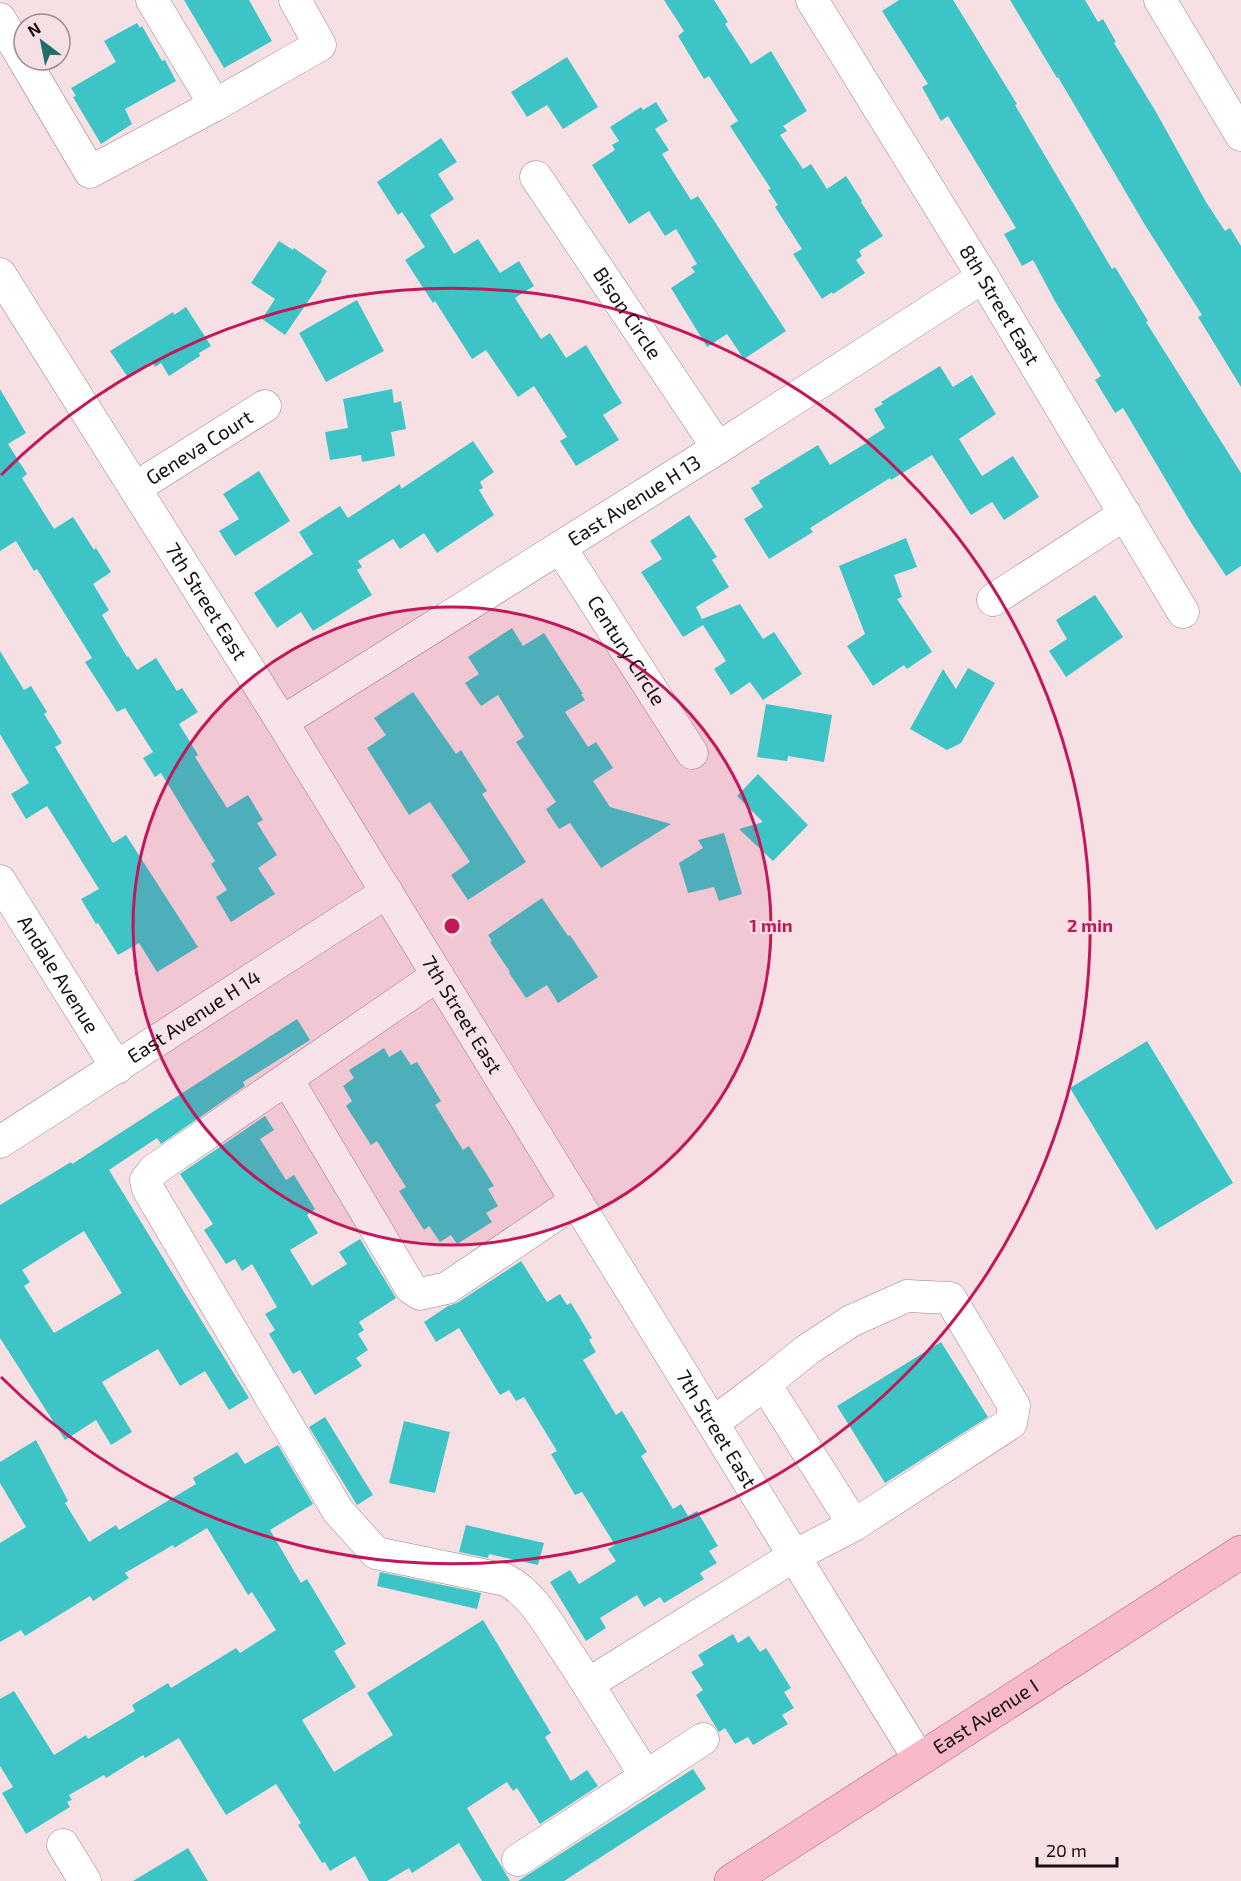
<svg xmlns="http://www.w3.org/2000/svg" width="1241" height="1881" font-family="'Exo 2',sans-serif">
	<rect width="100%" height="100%" fill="#f7e0e4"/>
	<path fill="#3cc4c6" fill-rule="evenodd" d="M184 0H249L272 41 224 68Z
		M664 0H714L728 22 725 24 751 64 771 51 807 111 783 126 787 131 780 135 803 169 811 164 827 189 846 176 862 201 861 202 883 236 859 251 862 256 856 260 865 273 833 294 832 292 822 299 793 254 802 249 775 207 778 205 768 190 771 189 730 126 738 121 709 76 704 79 678 36 684 31Z
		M899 0H953L1017 104 1015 105 1112 269 1115 267 1148 321 1146 322 1241 473V566L1226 576 1192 524 1123 408 1115 413 1095 380 1101 376 1056 303 1033 260 1022 266 1004 234 1016 228 948 116 941 121 922 87 928 84 882 11Z
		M1010 0H1085L1098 22 1103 19 1116 42 1114 43 1156 112 1206 202 1225 231 1230 228 1241 246V387L1198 317 1202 315 1145 225 1058 77 1057 78Z
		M137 23 140 28 142 26 162 61 165 60 176 81 125 109 132 124 101 144 73 97 76 96 71 88 116 62 104 41Z
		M567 57 598 107 563 129 547 105 527 117 511 92Z
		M656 102 668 121 655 129 669 150 662 154 691 200 698 196 786 331 744 359 727 334 707 347 671 288 695 272 691 267 697 264 676 229 665 236 649 211 629 224 592 165 615 150 612 145 619 141 610 127 641 107 643 110Z
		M441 138 457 162 438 174 454 199 430 215 454 254 478 239 500 273 519 261 534 286 515 298 541 339 550 333 566 358 586 345 622 403 603 415 619 440 576 466 560 441 567 437 534 386 518 397 486 350 472 359 435 301 433 303 405 260 425 247 402 212 398 215 377 182Z
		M279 241 293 250 294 248 327 271 321 280 322 281 285 335 262 319 275 299 251 283Z
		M357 300 384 351 326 382 299 333Z
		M186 307 211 346 199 353 200 356 169 376 161 363 155 367 152 361 127 376 110 351 173 312 174 315Z
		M940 366 953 387 972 375 996 414 959 439 982 476 1013 456 1039 497 1004 520 992 502 971 515 932 455 891 480 890 478 810 528 813 532 769 559 744 519 763 507 751 488 760 483 759 481 818 445 830 465 868 442 866 440 885 428 874 409 883 404 881 402Z
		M0 389 26 433 8 444 27 474 22 478 54 529 73 517 94 550 96 548 111 572 93 584 109 610 102 615 127 657 128 656 137 670 156 658 177 691 182 688 198 712 179 724 198 755 195 757 227 808 248 795 263 820 257 823 277 855 258 868 275 894 231 922 216 897 227 890 211 864 215 861 161 773 155 777 143 758 153 752 125 708 117 712 85 662 92 658 37 569 34 571 16 541 0 551Z
		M392 389 394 403 401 401 406 429 391 432 395 456 362 462 361 455 330 460 325 432 348 428 343 399Z
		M473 441 494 472 480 482 483 488 479 490 494 515 437 553 424 533 400 549 393 539 358 561 362 567 357 570 372 595 313 631 301 612 277 628 254 593 313 554 299 532 340 506 348 518 400 484 401 489Z
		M259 471 290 521 235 556 219 531 239 519 223 494Z
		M689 515 717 557 712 560 729 587 696 607 702 619 740 604 763 639 774 632 802 674 763 700 750 682 731 695 714 669 726 661 703 625 683 637 641 572 662 559 650 541Z
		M906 538 917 567 894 575 902 597 897 599 932 652 907 669 904 665 873 686 847 646 865 634 839 566Z
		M1095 595 1123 637 1066 677 1049 651 1067 639 1056 620Z
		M512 628 523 646 544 633 583 694H581L585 700 565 712 588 747 596 742 613 768 593 781 610 807 671 824 601 868 570 823 559 829 546 809 556 802 516 742 524 737 498 695 481 706 465 683 479 674 468 657Z
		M0 651 24 690 31 686 47 712 44 714 62 743 55 747 113 843 126 835 198 947 157 972 139 943 118 955 98 923 96 924 81 899 99 889 47 806 26 819 11 794 29 783 0 734Z
		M968 668 995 683 961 743 947 750 910 729 943 669 956 689Z
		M413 692 456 754 461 750 487 791 482 794 526 862 468 900 451 875 470 862 430 802 409 815 367 748 386 735 374 718Z
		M766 704 832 715 824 762 788 756 787 761 757 757Z
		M758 774 808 825 773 861 739 829 763 822 737 796Z
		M724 833 742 894 719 901 714 887 688 893 679 863 703 848 698 840Z
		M542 898 568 936 570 935 598 977 558 1003 547 985 526 998 509 973 510 972 490 942 492 941 488 935Z
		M297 1019 310 1040 243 1082 245 1086 161 1144 157 1138 109 1170 249 1398 229 1410 205 1371 180 1386 158 1349 102 1382 132 1432 111 1445 96 1420 65 1440 0 1338V1205L71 1162 72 1164ZM84 1231 122 1293 54 1333 24 1286 30 1282 22 1270Z
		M1147 1041 1233 1183 1156 1230 1070 1088Z
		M384 1048 389 1057 401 1050 411 1065 417 1062 441 1101 435 1105 463 1150 469 1146 494 1186 488 1189 498 1206 486 1213 492 1222 457 1244 451 1235 440 1242 429 1226 424 1230 399 1191 406 1187 377 1141 371 1145 346 1106 352 1101 343 1086 354 1078 349 1070Z
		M265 1116 274 1130 260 1139 286 1180 294 1175 315 1209 307 1215 318 1233 290 1250 312 1286 347 1264 339 1252 360 1239 396 1298 359 1322 364 1330 358 1334 368 1350 356 1358 362 1366 315 1395 300 1370 293 1374 269 1334 275 1330 265 1314 277 1307 252 1264 242 1271 235 1259 226 1264 204 1230 213 1224 180 1174Z
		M521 1261 547 1302 560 1294 567 1305 571 1303 592 1338 589 1340 596 1352 583 1360 616 1415 622 1411 647 1452 641 1456 673 1509 681 1504 688 1516 697 1511 718 1546 709 1551 717 1563 700 1573 704 1579 664 1603 660 1597 644 1607 637 1595 600 1618 606 1628 586 1641 550 1582 570 1570 579 1584 616 1561 608 1549 615 1545 582 1492 575 1495 551 1454 557 1451 524 1397 516 1401 509 1390 500 1395 459 1328 436 1342 424 1322 448 1306 457 1303Z
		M941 1342 988 1417 885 1483 837 1406Z
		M325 1417 373 1495 357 1505 309 1427Z
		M404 1421 450 1432 435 1493 389 1483Z
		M36 1440 68 1501 65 1503 89 1542 116 1525 119 1530 196 1484 193 1478 237 1452 245 1464 278 1445 313 1504 270 1530 301 1583 307 1579 346 1644 334 1651 356 1687 302 1720 334 1772 393 1735 367 1693 483 1620 551 1733 545 1737 571 1781 587 1770 598 1786 540 1824 517 1788 513 1791 507 1782 467 1808 510 1881H482L459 1843 412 1873 409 1868 387 1881H369L355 1856 330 1871 325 1862 322 1863 298 1825 301 1823 276 1784 226 1815 179 1738 145 1758 143 1755 106 1778 104 1775 69 1795 72 1800 67 1802 70 1807 26 1834 2 1793 13 1787 0 1766V1699L14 1691 54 1755 86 1735 88 1739 135 1711 132 1705 168 1683 171 1688 236 1648 240 1653 276 1630 252 1592 248 1595 207 1528 174 1548 173 1545 125 1573 129 1578 93 1601 90 1596 25 1636 21 1630 0 1642V1543L26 1527 0 1483V1462Z
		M466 1525 544 1543 538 1565 489 1554 488 1558 459 1552Z
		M380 1572 481 1593 477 1609 377 1586Z
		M733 1634 738 1643 749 1636 760 1652 766 1648 791 1688 784 1692 794 1708 782 1715 788 1724 753 1745 748 1737 735 1744 725 1728 719 1732 696 1695 703 1690 691 1672 704 1665 698 1655Z
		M693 1769 706 1789 564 1881H518Z
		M188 1848 208 1881H133Z"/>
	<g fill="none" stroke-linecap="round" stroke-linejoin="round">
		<g stroke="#998489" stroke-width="33">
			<g id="minor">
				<path d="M152 0 215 105 320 45 295 0"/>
				<path id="s1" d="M812 0 983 277 1183 612"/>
				<path d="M1160 0 1241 135"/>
				<path d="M0 19 24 60"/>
				<path d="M24 60 90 172 215 105"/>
				<path id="s2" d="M536 177 718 448"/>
				<path id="s3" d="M0 274 282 722 919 1759"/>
				<path id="s4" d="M135 488 265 406"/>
				<path id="s5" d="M560 547 692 753"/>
				<path d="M993 600 1125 514"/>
				<path id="s6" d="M282 722 718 448 983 277"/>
				<path id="s7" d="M0 881 117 1068"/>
				<path d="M438 975 154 1170 146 1180 148 1189 338 1511 376 1553 506 1580C534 1595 549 1626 567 1652 594 1693 620 1735 646 1777"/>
				<path d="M287 1079 411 1288 420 1294 447 1288 576 1201"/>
				<path id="s8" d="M0 1142 387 892"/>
				<path d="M765 1384 854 1525"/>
				<path d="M588 1684 794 1556 854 1525 1011 1423 1014 1406 950 1298 907 1296 851 1321 807 1350 765 1384 713 1423"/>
				<path d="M63 1845 85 1881"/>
				<path d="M518 1860 703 1739"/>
			</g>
		</g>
		<g stroke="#a65f71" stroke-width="34">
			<g id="major">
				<path id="s9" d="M731 1881 1241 1552"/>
			</g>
		</g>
		<use href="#minor" stroke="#fff" stroke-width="32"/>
		<use href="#major" stroke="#f8b9c9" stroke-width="33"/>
	</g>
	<circle cx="452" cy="926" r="319" fill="#c2185b" fill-opacity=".12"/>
	<g fill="none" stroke="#c2185b" stroke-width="3">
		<circle cx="452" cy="926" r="319"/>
		<path d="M1 475A638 638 0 1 1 1 1377"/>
	</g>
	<g text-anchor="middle" stroke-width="4.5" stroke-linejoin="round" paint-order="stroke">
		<g font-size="20" fill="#160e10" stroke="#f7e0e4">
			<text dy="7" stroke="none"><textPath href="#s1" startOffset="358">8th Street East</textPath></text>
			<text dy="7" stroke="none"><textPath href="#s2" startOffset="164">Bison Circle</textPath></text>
			<text dy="7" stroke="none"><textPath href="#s4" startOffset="76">Geneva Court</textPath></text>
			<text dy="7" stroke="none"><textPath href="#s6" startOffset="416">East Avenue H 13</textPath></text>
			<text dy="7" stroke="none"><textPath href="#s3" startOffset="387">7th Street East</textPath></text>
			<text dy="7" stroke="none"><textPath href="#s5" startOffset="123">Century Circle</textPath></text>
			<text dy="7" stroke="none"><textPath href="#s7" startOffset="110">Andale Avenue</textPath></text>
			<text dy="7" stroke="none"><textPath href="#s3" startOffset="873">7th Street East</textPath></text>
			<text dy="7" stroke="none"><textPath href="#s8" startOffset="231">East Avenue H 14</textPath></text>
			<text dy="7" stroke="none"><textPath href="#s3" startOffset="1359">7th Street East</textPath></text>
			<text dy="7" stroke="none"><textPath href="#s9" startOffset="303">East Avenue I</textPath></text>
		</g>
	</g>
	<circle cx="452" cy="926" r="9" fill="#c2185b" stroke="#f7e0e4" stroke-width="3"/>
	<g font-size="18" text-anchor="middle" font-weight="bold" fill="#c2185b" stroke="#f7e0e4" stroke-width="4.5" stroke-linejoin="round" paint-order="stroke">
		<text x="771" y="932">1 min</text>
		<text x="1090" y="932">2 min</text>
	</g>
	<g transform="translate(42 42) rotate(328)"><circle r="28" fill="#f7e0e4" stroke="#9d8c8f" stroke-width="1.5"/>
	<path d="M0-4.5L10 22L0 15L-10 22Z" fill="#216d6e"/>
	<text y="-9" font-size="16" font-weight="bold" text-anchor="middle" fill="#160e10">N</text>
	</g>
	<path d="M1037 1857v9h80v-9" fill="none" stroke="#160e10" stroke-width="3"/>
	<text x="1046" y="1857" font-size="18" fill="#160e10" stroke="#f7e0e4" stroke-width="4.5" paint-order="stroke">20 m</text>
</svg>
